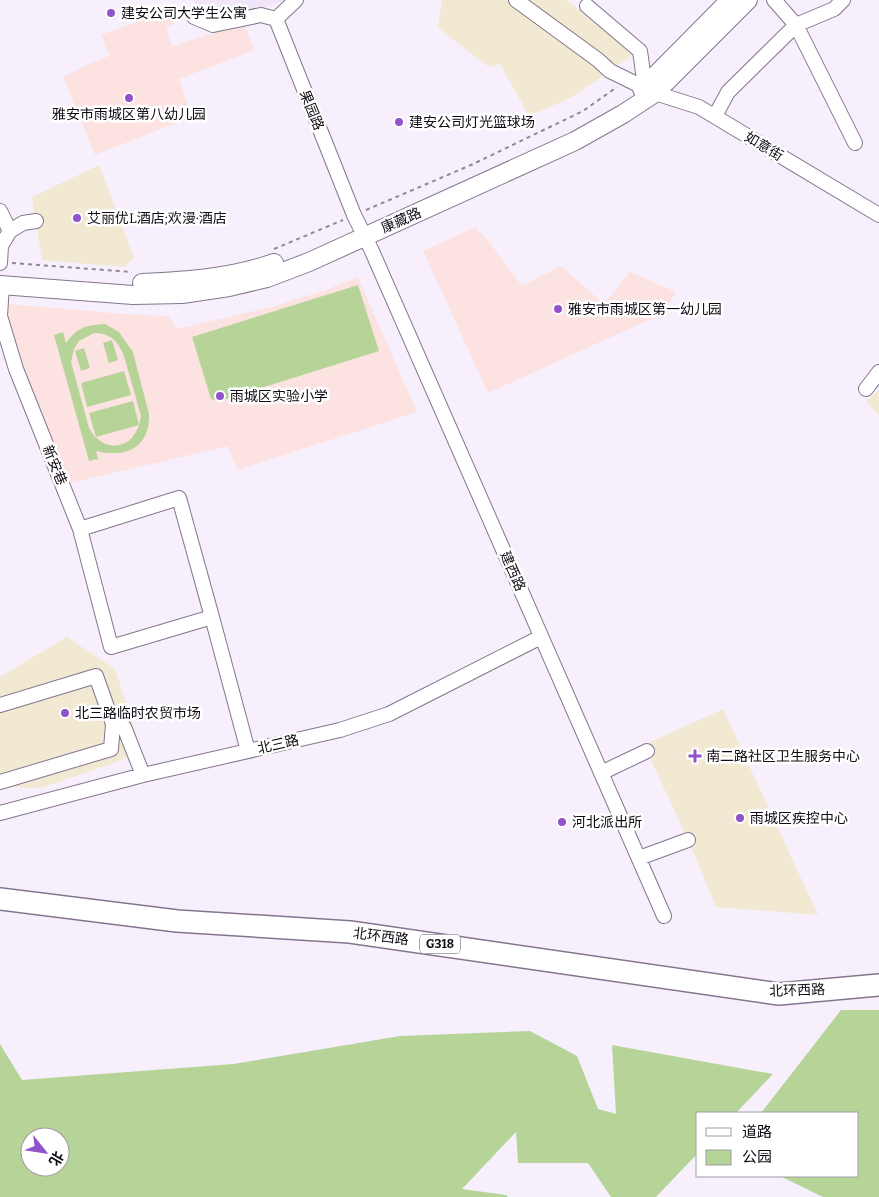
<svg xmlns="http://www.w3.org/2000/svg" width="879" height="1197" font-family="Bitter,'Noto Sans SC',serif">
	<rect width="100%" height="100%" fill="#f7f0fc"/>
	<path fill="#f2e9d3" d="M438 0H566L635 53 599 79 570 98 529 116 500 64 489 67 438 28 442 1Z
		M99 165 134 258 124 267 42 260 32 197Z
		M879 390V416L866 401Z
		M67 637 115 669 141 750 117 762 41 788 5 787 0 789V677Z
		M723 709 818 915 716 907 688 840 644 745Z"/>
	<path fill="#f1e5fa" d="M194 0H285L254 11 214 19 198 14Z"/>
	<path fill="#fde2e2" d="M158 14 172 16 174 24 166 28 172 46 244 24 255 50 179 79 192 117 95 155 63 77 86 65 109 56 101 35Z
		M475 227 489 242 522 286 561 266 604 304 630 272 676 292 664 313 488 393 423 251Z
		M358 277 417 412 237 470 228 446 66 484 24 380 5 311 9 304 124 314 169 316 177 329 271 307 323 291Z"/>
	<path fill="#b7d498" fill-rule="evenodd" d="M358 285 379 351 220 401 211 399 192 337Z
		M105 324 119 332 133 352 149 414C150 449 125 458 96 451L98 459 89 461 54 335 63 332 66 343C77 327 87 325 105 324ZM94 333C121 333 124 356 130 377 134 390 137 403 141 416L139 425 133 401 89 413 96 437 139 425C130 452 102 452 89 428L71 362 74 349 79 341Z
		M112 340 118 360 109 363 103 343Z
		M84 348 90 368 81 371 75 351Z
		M124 371 131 395 87 407 81 383Z
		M841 1010H879V1197H823L780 1176H858V1113H761Z
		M530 1031 577 1056 598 1109 616 1114 612 1045 773 1074 736 1113H698V1153L656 1197H611L588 1163H518L516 1132 462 1189 506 1195 508 1197H0V1044L22 1080 233 1064 400 1036ZM30 1137H60V1167H30Z"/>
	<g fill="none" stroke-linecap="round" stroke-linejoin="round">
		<g stroke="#84758e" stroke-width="16">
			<path id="minor" d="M516 0 598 60 610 71 655 93 699 107 879 215
				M774 0 796 25 855 143
				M587 6 640 51 645 87
				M194 17 213 25 261 15 276 19
				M276 19 354 215 371 249 664 916
				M276 19 296 0
				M715 116 728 92 796 25 834 9 843 0
				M0 211 10 231 1 246 0 263
				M10 231 23 223 36 221
				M2 285 0 316 16 369 80 529 111 647 212 617 179 498 80 529
				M866 389 879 372
				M212 617 248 751
				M0 705 96 676 113 724 124 727 143 775
				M601 773 647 751
				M0 782 111 749 113 724
				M0 813 143 775 340 730 389 714 541 637
				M639 858 688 840"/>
		</g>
		<g stroke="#84758e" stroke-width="20">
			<path id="major" d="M642 89 730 0
				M142 283C186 281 232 278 274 263
				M0 285 133 295 182 294 229 287 267 278 309 262 575 141 623 114 655 93 748 0"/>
		</g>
		<g stroke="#84758e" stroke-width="24">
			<path id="highway" d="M0 899 177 921 350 932 779 994 879 985"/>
		</g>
		<path stroke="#8f8993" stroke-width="2" stroke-dasharray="4 4" stroke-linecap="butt" d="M366 210 471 165 583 111 617 87
			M274 249 343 220
			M12 263 132 272"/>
		<use href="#minor" stroke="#fff" stroke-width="14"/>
		<use href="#major" stroke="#fff" stroke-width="18"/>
		<use href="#highway" stroke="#fff" stroke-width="21"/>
	</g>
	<g fill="#9153c9" stroke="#fff" stroke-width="2">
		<circle cx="111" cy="13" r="5"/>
		<circle cx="129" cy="98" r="5"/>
		<circle cx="399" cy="122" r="5"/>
		<circle cx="77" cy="218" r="5"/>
		<circle cx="558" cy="309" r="5"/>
		<circle cx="220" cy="396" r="5"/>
		<circle cx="65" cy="713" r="5"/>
		<path d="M692.5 748.5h5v5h5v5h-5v5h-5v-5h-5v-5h5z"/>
		<circle cx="740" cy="818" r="5"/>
		<circle cx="562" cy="822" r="5"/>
	</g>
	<g text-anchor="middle" stroke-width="5" stroke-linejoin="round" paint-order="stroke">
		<rect fill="#fff" stroke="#565359" stroke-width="1" x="420" y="934.5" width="40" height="19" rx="4"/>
		<g font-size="12" font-weight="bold" fill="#0e0912">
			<text x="440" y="948">G318</text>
		</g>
		<g font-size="14" fill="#0e0912" stroke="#fff" text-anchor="start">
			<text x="121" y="18">建安公司大学生公寓</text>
			<text x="129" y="119" text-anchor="middle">雅安市雨城区第八幼儿园</text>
			<text x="409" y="127">建安公司灯光篮球场</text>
			<text x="87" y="223">艾丽优L酒店;欢漫·酒店</text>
			<text x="568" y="314">雅安市雨城区第一幼儿园</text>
			<text x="230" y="401">雨城区实验小学</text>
			<text x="75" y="718">北三路临时农贸市场</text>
			<text x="706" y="761">南二路社区卫生服务中心</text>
			<text x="750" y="823">雨城区疾控中心</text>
			<text x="572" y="827">河北派出所</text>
		</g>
		<g font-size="14" fill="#0e0912" stroke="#fff">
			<text transform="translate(312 110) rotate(68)" y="5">果园路</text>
			<text transform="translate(764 146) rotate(31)" y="5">如意街</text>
			<text transform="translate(401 220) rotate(-24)" y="5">康藏路</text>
			<text transform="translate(55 465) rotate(68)" y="5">新安巷</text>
			<text transform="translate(513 571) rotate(66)" y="5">建西路</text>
			<text transform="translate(278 744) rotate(-13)" y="5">北三路</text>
			<text transform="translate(381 936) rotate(7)" y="5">北环西路</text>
			<text transform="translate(797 990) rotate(-2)" y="5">北环西路</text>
		</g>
	</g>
	<rect x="696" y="1112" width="162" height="65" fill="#ffffff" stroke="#9f9da0"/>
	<rect x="706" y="1128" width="25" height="8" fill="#ffffff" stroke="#9f9da0"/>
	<text x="742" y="1137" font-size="15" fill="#0e0912">道路</text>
	<rect x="706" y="1150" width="25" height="15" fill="#b7d498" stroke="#9f9da0"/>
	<text x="742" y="1162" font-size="15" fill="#0e0912">公园</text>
	<g transform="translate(45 1152) rotate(120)"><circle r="24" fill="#ffffff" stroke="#9f9da0"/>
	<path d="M0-4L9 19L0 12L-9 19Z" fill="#9153c9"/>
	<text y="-8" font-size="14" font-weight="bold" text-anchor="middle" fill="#0e0912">北</text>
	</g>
</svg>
